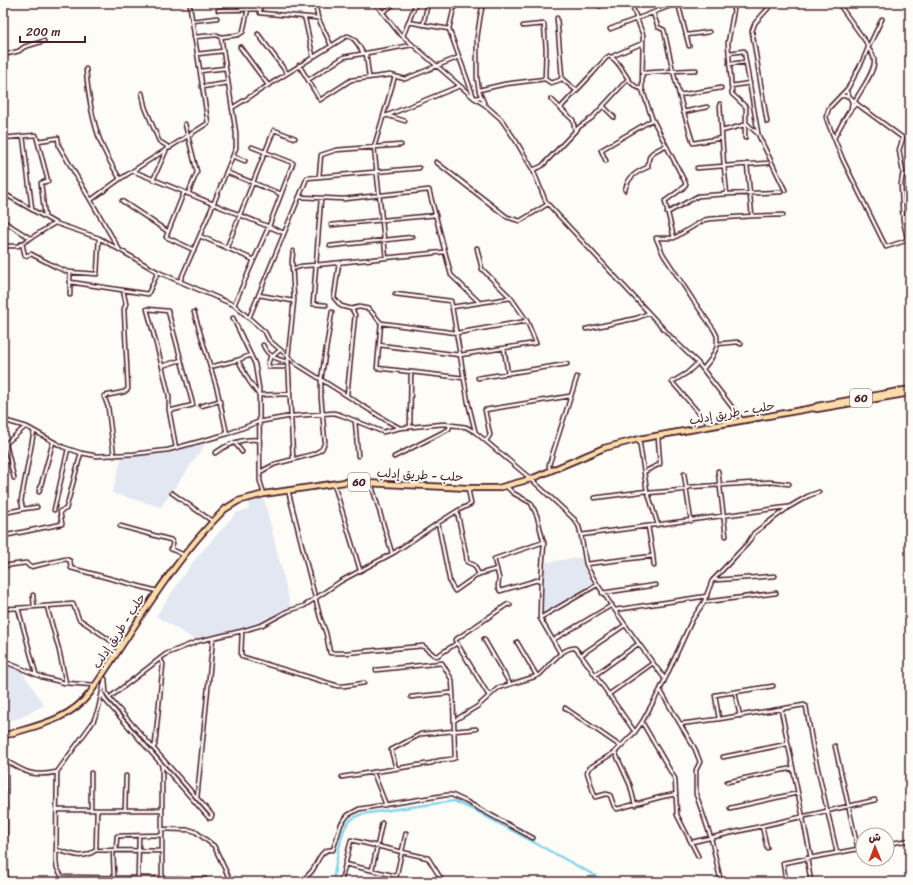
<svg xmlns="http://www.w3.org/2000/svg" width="913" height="885" font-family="Sriracha,'Playpen Sans Arabic',sans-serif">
	<rect width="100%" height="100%" fill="#fdfcf7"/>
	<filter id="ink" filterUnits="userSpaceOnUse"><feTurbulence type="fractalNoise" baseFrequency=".025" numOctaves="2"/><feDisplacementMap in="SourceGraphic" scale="8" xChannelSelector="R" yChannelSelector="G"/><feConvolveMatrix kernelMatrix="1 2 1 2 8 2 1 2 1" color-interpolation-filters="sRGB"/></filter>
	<g filter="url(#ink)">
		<path fill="#e3e7f2" d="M205 441 207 442 161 507 112 493 122 457 171 450Z
			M264 498 291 608 261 626 197 641 156 616 192 563 236 513 249 509 248 502Z
			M581 557 585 570 594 585 538 616 542 563Z
			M3 659 17 664 44 705 20 718 3 722Z"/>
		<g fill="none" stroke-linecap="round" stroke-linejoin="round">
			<path stroke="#8bd6ec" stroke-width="2.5" d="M333 882C335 869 340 833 347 824 351 819 356 816 362 814L454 801 476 811 607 882"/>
			<g stroke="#4a1f2b" stroke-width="5.5">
				<path id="minor" d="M260 3V13L318 18
					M315 3 318 18 331 45
					M375 3 399 33 474 98 481 97
					M455 3 449 29 474 98 485 105
					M483 3 480 18 477 38V78L479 91 485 105 501 119 516 141 533 170 546 202 674 340 698 363 742 420
					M631 3 643 35 642 89 652 118 686 184 683 188 665 201 674 238
					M735 3 728 43 732 94 746 107V123L758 134 785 190
					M600 6 608 3
					M218 10 260 9
					M383 12 396 3
					M303 17 305 19 313 56
					M192 21 217 18
					M408 22 449 29
					M423 25 428 3
					M610 29 678 3 689 46
					M258 34 287 73
					M687 35 709 32
					M403 36 416 3
					M221 37 238 35 243 32 248 9 247 3
					M240 47 268 85
					M366 53 369 77
					M729 53 744 51 758 133
					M197 54 223 51
					M3 55 19 51 24 47 44 41
					M612 57 615 55 643 43
					M729 64 746 62
					M299 65 320 100 351 80 390 75 405 79 459 57
					M86 69C88 94 92 120 101 143 106 156 113 167 120 179
					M696 70 673 71 684 113 693 143 722 138 724 166 697 168
					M200 71 226 68
					M643 73 673 71 664 30 658 27 653 13
					M561 78 577 91
					M545 79 551 83 560 80 562 77 557 18
					M308 80 344 57 412 45
					M731 86 750 83
					M202 87 228 83
					M479 90 505 84 545 79 546 49 544 24 523 26
					M846 90 849 96 858 105
					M142 93 145 107 159 141 170 148
					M680 95 721 88
					M842 96H849L852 102 851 109
					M551 99 561 109
					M855 101C860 91 876 70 874 60 874 55 871 52 868 48L882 19
					M720 104 722 138
					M603 106 614 117
					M232 108 347 36C355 37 359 46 363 53
					M683 112 707 107
					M389 116 405 121
					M383 117 395 76
					M767 122 752 31 755 23 773 3
					M185 124 197 172 188 194
					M575 131 573 120 561 109 562 106 593 73 606 58 609 56C624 63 625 85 642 89
					M722 131 744 125 745 126V138
					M23 136 32 209
					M3 138 36 135 48 181 41 183 45 217
					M834 138C839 130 849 107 857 104L903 138 899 150 903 172 901 184 903 220 907 238 905 241 886 247 843 160 828 123 826 117 829 108 848 88 862 62 868 48 866 42 838 3
					M38 141 58 138 59 146 119 249
					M233 156 245 161
					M606 161 601 150 652 120
					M436 162 507 217 520 221 548 204
					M747 164 752 216 783 215
					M533 170 542 166 579 127 592 118 628 79
					M133 171 284 233
					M226 172 281 194
					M319 177 321 155 336 150 401 145
					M153 180 166 151
					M625 190C628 177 636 172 648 167 648 152 653 152 665 146
					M184 192 166 237 194 250
					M3 193 55 223 99 238 158 272 234 305 265 332 269 340 298 365 387 421 400 428 444 424 466 427 475 432 531 479 575 520 579 527 581 535 586 564C593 580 603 592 612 606 629 631 647 655 665 679
					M727 194 781 192
					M299 197 344 199 429 190 451 275 480 303
					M321 198 313 304 326 305
					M91 200 120 179 208 123 190 7
					M122 201 167 231
					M667 213 698 196 727 194 724 166 768 163
					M3 221 30 238
					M331 225 436 215
					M200 236 254 260
					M22 243 25 256 31 254 56 267 68 272 97 274 99 238
					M3 246H18L55 223
					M330 246 413 237
					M227 247 274 130 295 138
					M386 258 374 147 383 117 460 86
					M339 263 334 298 341 306 352 309 355 315 347 395
					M292 269 302 266 315 265 444 252
					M180 281 213 205 236 148V133L221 37 217 35 194 37
					M70 282 148 294 158 272
					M395 294 451 301 468 402 475 431
					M70 295V272
					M259 295 293 301
					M234 305 269 226 293 163 252 147
					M452 307 511 298
					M351 309 359 307 369 309 381 323 457 333 527 321
					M194 312 217 389 227 434
					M233 318 255 364 259 388 260 481 264 494
					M249 318 307 178 419 168
					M586 329 637 318 649 313
					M717 344 737 342 741 344
					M263 345C268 357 277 359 288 362
					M379 345 381 323
					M504 349 508 374
					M251 355 238 360 249 381 259 395 290 394
					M271 355 268 364 269 367H284
					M273 356 280 350
					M698 363 687 373 672 382 704 419
					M162 366 147 309 168 311 181 360 162 366 169 396V410L176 448
					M210 367 238 360
					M703 369 711 359 717 347V336L714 330 693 300 663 254 656 238H674L704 220 709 219 752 216
					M464 378 377 368 379 345 460 355 536 343 527 321 511 298 482 269 477 248
					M478 378 567 364
					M201 406 219 401
					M169 411 193 405 181 360
					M3 420 27 427 63 447 81 453 97 456 134 454 168 450 227 434 258 422 269 420 292 416 334 413 341 415 383 432 400 428
					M355 421 358 456
					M410 427 411 372
					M639 439 644 472
					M486 441 490 435 485 410 570 396
					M235 443 242 452
					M6 444 14 478
					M3 446 25 427
					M215 453C228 444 243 438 259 440
					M114 456 108 407 104 396 124 392 128 389 124 309 126 304 123 290
					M394 457 449 429 450 425
					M293 458 288 357 294 300 292 262 293 251
					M550 471 549 465 577 377
					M718 471 726 536
					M260 472 275 464 314 454 322 449 325 442 321 397V380L332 312
					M684 474 691 521
					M371 483 392 553
					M334 484 360 570
					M506 486 513 493 531 503 537 516 544 544 541 581 540 618 561 654
					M288 490 320 617 326 633 330 653H345L423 646 434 655 437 656 457 643
					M647 491 644 472 660 464 658 437
					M39 492 53 442
					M172 493 212 521
					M648 493 658 525
					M594 498 647 491 648 493 682 490 690 487 770 482 789 484
					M23 509 37 507
					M54 510 68 449
					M3 513 23 509 21 501 34 431
					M438 523 450 583 455 591 479 574 474 565 467 562 466 554 457 511 471 504 468 488
					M120 526 171 540 173 543 171 549 184 555
					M648 526 653 556
					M581 535 787 507
					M3 536 62 524 60 511 66 509 81 453
					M586 564 653 556 654 566
					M3 566 26 563 30 567 66 559 70 561 71 568 157 591
					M479 574 497 569
					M541 579 500 591 498 587 499 578 494 559 544 542
					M715 580 775 576
					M602 593 656 585
					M33 595 34 607
					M705 602 776 593
					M47 607 59 650 66 683
					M18 608 73 604 79 619 120 647
					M3 609 18 608 36 674
					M615 610 707 596
					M540 618 597 585
					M242 631 241 655 243 657 338 686H344L364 683
					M484 639 510 684
					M553 640 612 605
					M517 642 537 676
					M3 652 5 661 8 663 42 677 65 683 95 685
					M581 655 625 625
					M376 670 442 663 452 680 453 695
					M595 675 638 644
					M660 690 695 749 700 762 696 770V794L711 838 721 882
					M102 693 105 700 209 818H211L212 815 109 698 106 692 105 679
					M735 693 740 716
					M608 695 653 663
					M489 696 455 640 508 604 510 605
					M109 698 166 654 199 641 242 631 262 625 288 611 304 606 341 581 395 552 438 523 457 511
					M565 708 620 746
					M781 709 811 858
					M719 719 715 695 773 686
					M455 720 478 706 498 688 534 677 539 675C548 667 562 647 575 648L581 655 635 732
					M642 722 675 779 677 815 698 856
					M680 724 719 719 804 705 806 706 813 748 837 853
					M835 746 858 849
					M153 748 155 745 163 664 160 659
					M615 752 630 785 635 805
					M723 757 787 744
					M3 759C24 771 31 778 57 772L93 722 98 710 105 679
					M4 760 6 882
					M161 763 162 768V878
					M396 768 391 750 421 734 476 729
					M57 772 56 862 57 868 65 882
					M373 772 386 805
					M342 777 432 763C439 758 448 761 455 758L453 694 450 693 411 697
					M727 782 793 768
					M676 794 661 797 617 809 614 806 610 795 606 794 595 797 587 772 589 768 615 752 635 732 642 722 660 690 692 620 704 602 712 581 748 543 754 533 789 507 808 496 819 492
					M197 798 213 638
					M730 808 798 793
					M57 810H162
					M91 810V773
					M125 810 126 776
					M762 826 767 848
					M162 829 191 830 196 832 214 846 231 882
					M692 842 875 800
					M887 844 910 840
					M56 850C72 853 81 861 96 850L162 851
					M96 850 97 810
					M113 850 114 877
					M116 850 117 836 162 835
					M807 858 811 882
					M345 864 396 876
					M372 870 382 823
					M63 877 205 879
					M138 877 139 836
					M301 882C304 878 309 875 312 871 318 863 320 848 333 850L341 824 348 815 359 809 446 795H452L465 801 533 838
					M341 882 351 840 428 858 443 882
					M395 882 406 833
					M786 882 783 863 863 848"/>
			</g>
			<g stroke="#4a1f2b" stroke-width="8">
				<path id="highway" d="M813 408 817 406 910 389
					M3 736C34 726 69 721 90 693 133 631 170 563 225 509L238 501 264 494 345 482 468 488H498L531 479 604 448 639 439 813 408 817 409 910 393"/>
			</g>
			<use href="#minor" stroke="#fdfcf7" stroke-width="2.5"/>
			<use href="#highway" stroke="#fbddab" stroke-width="4.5"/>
		</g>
	</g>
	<g text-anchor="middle" stroke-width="4" stroke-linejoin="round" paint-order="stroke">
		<g fill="#fdfcf7" stroke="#806168" stroke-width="1">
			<rect x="850" y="389" width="22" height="18" rx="3"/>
			<rect x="348" y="473" width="22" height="18" rx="3"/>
		</g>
		<g font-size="11" font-weight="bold" fill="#4a1f2b">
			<text x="861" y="402">60</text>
			<text x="359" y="486">60</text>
		</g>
		<g font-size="12" fill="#4a1f2b" stroke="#fdfcf7">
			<text transform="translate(732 413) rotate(-10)" y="4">حلب - طريق إدلب</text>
			<text transform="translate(420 475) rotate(3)" y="4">حلب - طريق إدلب</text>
			<text transform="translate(119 631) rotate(-57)" y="4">حلب - طريق إدلب</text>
		</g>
	</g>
	<rect width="913" height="885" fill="none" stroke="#fdfcf7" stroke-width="16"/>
	<rect x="8" y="8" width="897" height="869" fill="none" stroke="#4a1f2b" stroke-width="1.5" filter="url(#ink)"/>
	<g transform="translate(875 847) rotate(359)"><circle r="19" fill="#fdfcf7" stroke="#b5a4a5"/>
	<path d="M0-3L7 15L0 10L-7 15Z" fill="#c8321e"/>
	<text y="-6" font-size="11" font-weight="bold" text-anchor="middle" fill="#4a1f2b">ش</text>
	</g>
	<path d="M20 36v6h65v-6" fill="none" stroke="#4a1f2b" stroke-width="2"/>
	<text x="26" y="36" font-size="12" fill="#4a1f2b" stroke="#fdfcf7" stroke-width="3" paint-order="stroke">200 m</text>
</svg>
